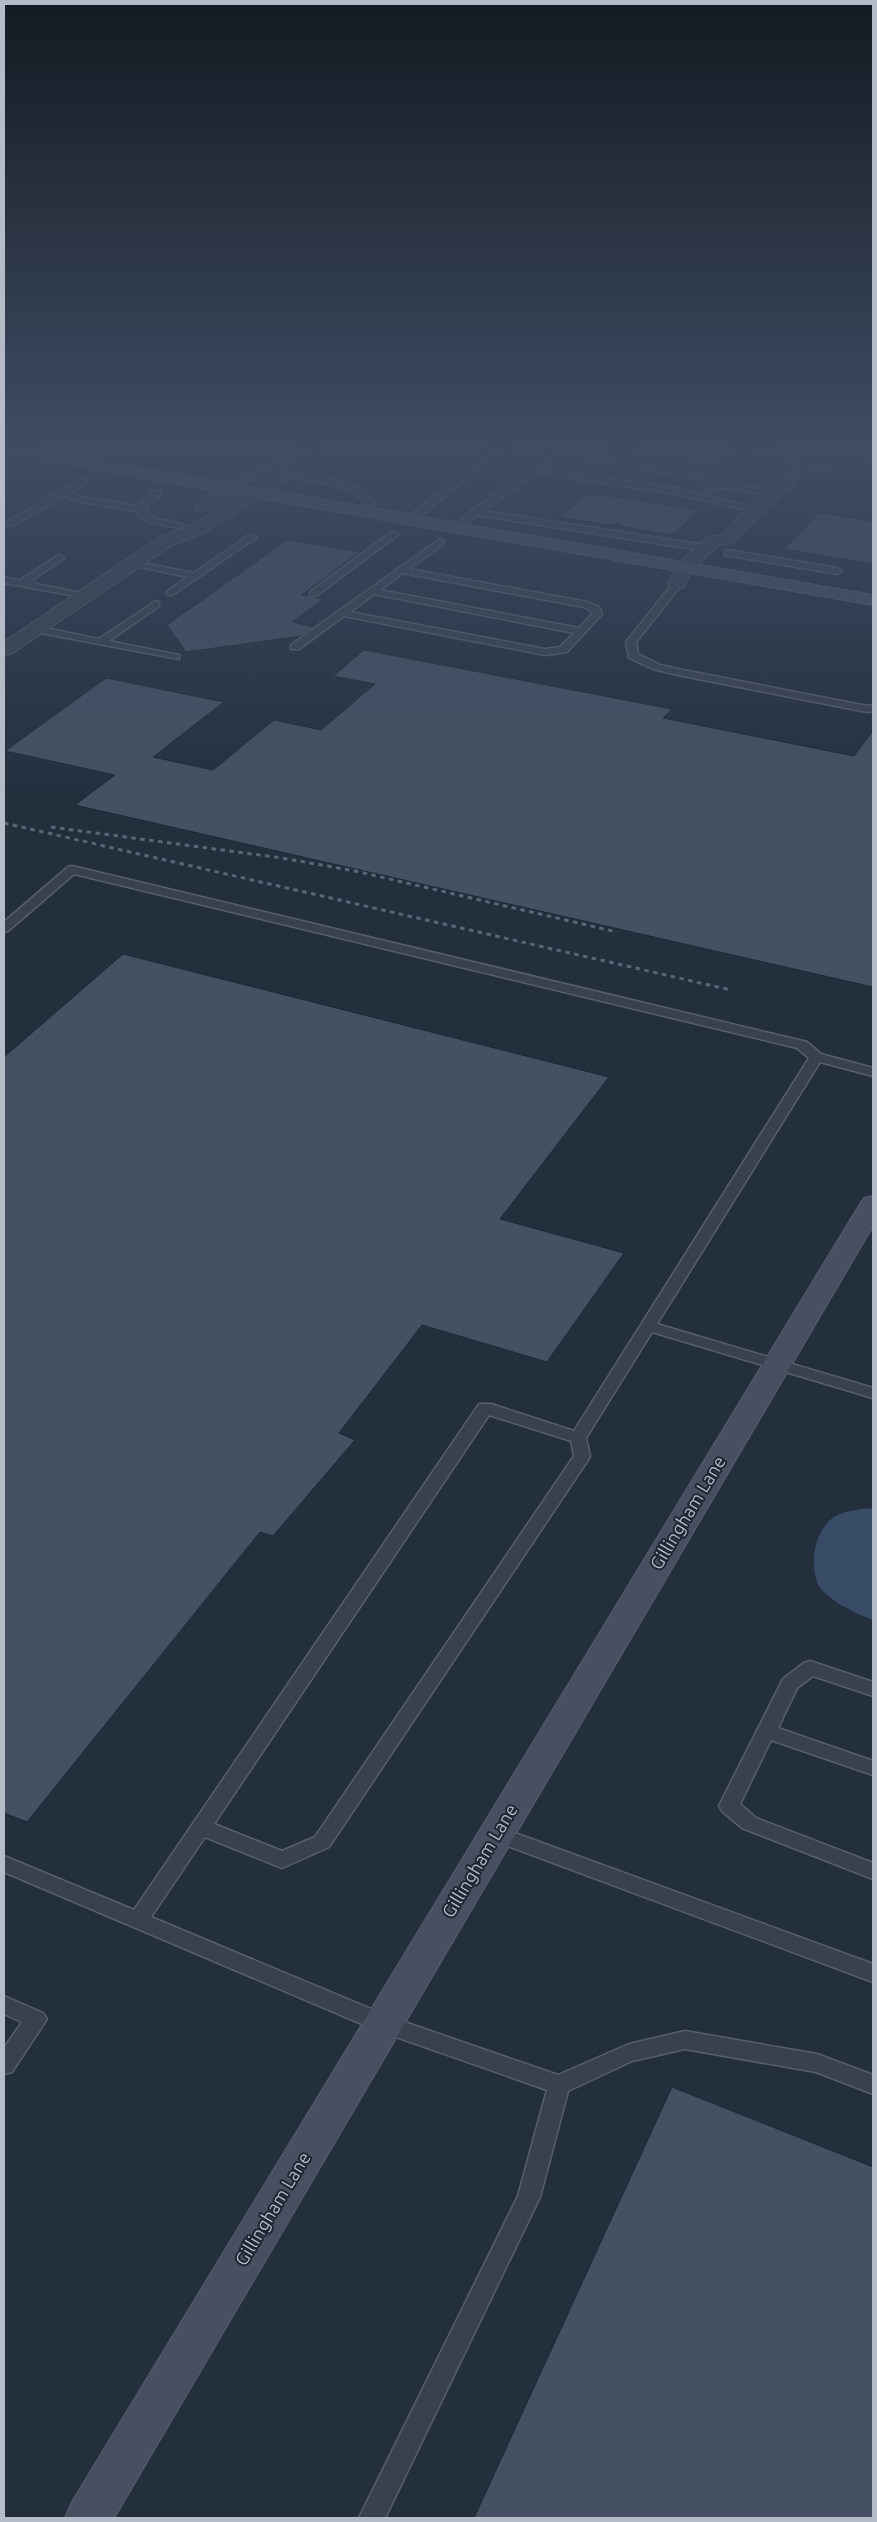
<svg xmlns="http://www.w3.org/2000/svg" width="877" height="2522" font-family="Ubuntu,sans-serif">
	<rect width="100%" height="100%" fill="#242f3e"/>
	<path fill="#394c67" d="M873 1508V1620C857 1614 824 1599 817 1582 810 1561 815 1527 836 1516 848 1510 861 1509 873 1508Z"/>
	<path fill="#455162" stroke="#1f2835" d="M590 493 698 510 675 533 664 534 624 527 620 523 608 525 560 517Z
		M819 513 873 521V564L784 549Z
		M287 540 359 552 301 595 323 599 292 622 314 627 301 636 186 652 167 625Z
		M364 650 672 709 663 718 854 756 873 731V987L75 805 115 775 5 751 106 678 224 702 153 757 213 770 274 720 321 730 375 684 333 676Z
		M123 954 609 1077 500 1219 624 1253 547 1362 422 1325 339 1433 355 1440 273 1536 260 1532 27 1822 4 1813V1057Z
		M672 2087 873 2167V2518H474Z"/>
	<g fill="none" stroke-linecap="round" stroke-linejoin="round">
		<g stroke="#565f6c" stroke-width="3">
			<path id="lane" d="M29 444H39L23 454H17V450Z
				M500 444H509L413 522H407V518Z
				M609 444 710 459 731 444H748L780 450 803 466 859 461 873 457V463L860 467 801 472 774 454 738 447 712 465 612 448Z
				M557 451 709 475 720 482 774 490 778 493 774 496 719 487 709 494 705 491 712 484 706 480 559 457 543 469 675 488 760 509 756 512 675 494 537 473 483 511 705 545 710 548 705 551 477 515 460 530H454V526L472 510Z
				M286 471C317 476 354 477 375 503L368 514H362L361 512 366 503C344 481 312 483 283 476V472Z
				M84 477 87 478V482L71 492 82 497 138 506 154 491H160V495L147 506 146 512 155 518 184 525 179 528 149 522 138 515 137 511 80 502 65 496 12 526 4 524Z
				M391 532 399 534 316 596H310V592Z
				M249 535 257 537 171 596 166 593 168 591 187 577 127 564 132 561 194 573Z
				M440 539 443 540V544L409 569 587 602 599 607 602 614 567 652 545 655 344 616 299 649H291V645ZM403 573 584 607 591 611 592 614 579 628 380 590ZM374 594 574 633 560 647 545 649 350 612Z
				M728 550 837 568 842 571 837 574 725 555V551Z
				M59 555 64 558 62 560 32 580 36 584 87 594V598L4 583V577L22 581 23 578Z
				M677 581 682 584 636 642 638 654 660 665 683 670 867 706 873 705V711L867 712 683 676 653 669 629 658 626 642 674 582Z
				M156 601 159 602V606L109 641 179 655V659L35 632 30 629 35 626 99 639Z
				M72 866 807 1042 821 1054 873 1068V1076L820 1062 657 1324 873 1388V1398L652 1332 586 1438 590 1456 588 1460 329 1847 282 1868 205 1837 151 1917 390 2017 558 2075 629 2044 685 2031 817 2054 873 2075V2094L816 2072 685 2049 632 2061 568 2091 540 2197 385 2518H359L518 2196 547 2090 376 2030 4 1872V1856L134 1910 479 1404H491L574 1431 809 1058 797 1048 74 874 8 931 4 932V922L68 867ZM489 1415 571 1441 574 1456 315 1837 282 1851 214 1824Z
				M810 1661 873 1682V1696L813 1676 797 1688 778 1728 873 1761V1775L771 1740 740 1804 756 1818 873 1863V1879L742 1828 722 1811 719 1806 783 1679 804 1663Z
				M496 1826 873 1964V1982L489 1839 486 1834 489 1829Z
				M4 1996 43 2013 47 2019 12 2072 4 2074V2048L22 2022 4 2014Z"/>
		</g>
		<g stroke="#565f6c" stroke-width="2">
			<path id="street" d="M303 444H322L293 464 294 474 292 477 206 532 172 545 11 654 4 655V642L160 537 194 524 278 472V468L263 472 209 510H197L195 507 197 504 252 465 280 458Z
				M801 464 809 469 807 472 762 512 733 543 718 545 693 569 683 588H671L668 584 679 563 707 537 722 535 750 506 795 466Z"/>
		</g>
		<g stroke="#565f6c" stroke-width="2">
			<path id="secondary" d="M4 444 873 595V605L4 454Z
				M873 1196V1226L114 2518H65L72 2502 860 1204 864 1198Z"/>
		</g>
		<use href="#lane" fill="#38414e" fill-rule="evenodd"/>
		<use href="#street" fill="#38414e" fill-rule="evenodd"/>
		<use href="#secondary" fill="#465061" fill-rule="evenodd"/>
		<path stroke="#5a6575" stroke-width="3" stroke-dasharray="4.5 4.5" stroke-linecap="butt" d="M4 823 731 990
			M51 827 282 858 355 871 617 932"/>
	</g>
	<linearGradient id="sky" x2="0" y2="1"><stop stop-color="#141a22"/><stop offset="0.56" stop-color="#3f4d63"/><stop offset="1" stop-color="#3f4d63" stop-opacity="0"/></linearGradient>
	<rect width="877" height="797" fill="url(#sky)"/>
	<g text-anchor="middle" stroke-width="4" stroke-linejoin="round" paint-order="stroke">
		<g font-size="18" fill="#b4bcc9" stroke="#1d2633">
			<text transform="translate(688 1513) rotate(-59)" y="6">Gillingham Lane</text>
			<text transform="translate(480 1861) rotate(-59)" y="6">Gillingham Lane</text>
			<text transform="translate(273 2209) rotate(-59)" y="6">Gillingham Lane</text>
		</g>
	</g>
	<rect width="877" height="2522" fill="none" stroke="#b4bcc9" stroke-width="10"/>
</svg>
